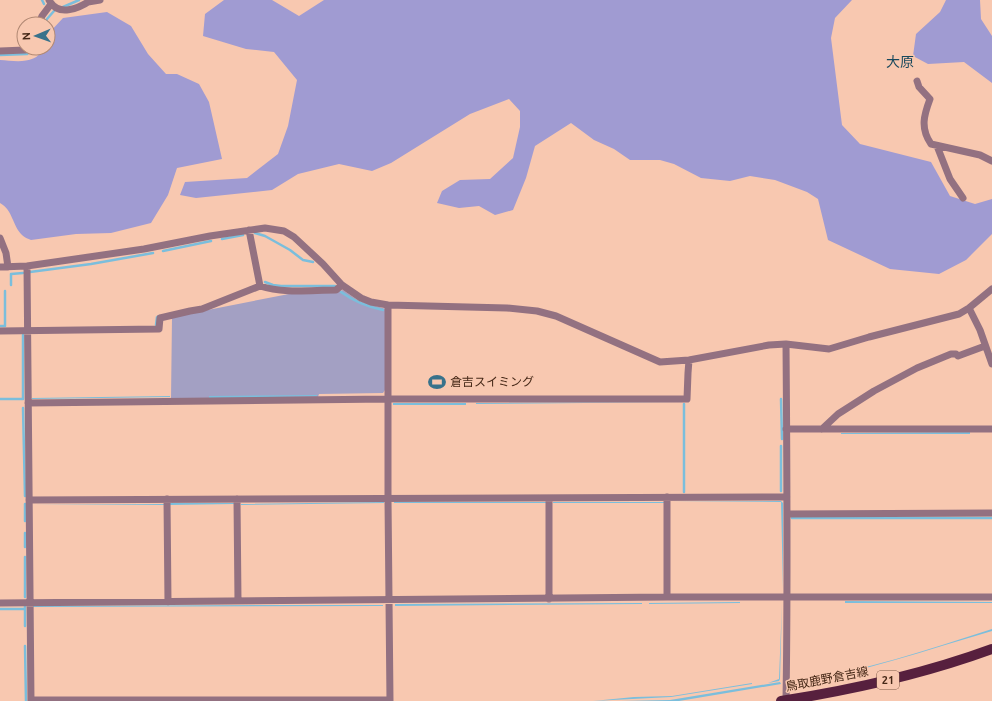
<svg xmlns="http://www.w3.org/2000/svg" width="992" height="701" font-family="Ubuntu,'Noto Sans JP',sans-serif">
	<rect width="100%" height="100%" fill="#f8c8b0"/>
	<path fill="#a3a0c3" d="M343 290 359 301 386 309 385 390 383 393 319 394 318 397 171 399 172 317 294 293 337 292Z"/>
	<path fill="#a09bd2" d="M224 0H272L299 16 324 0H852L835 18 831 38 842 125 860 144 931 162 950 196 975 204 992 199V234L966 260 939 274 890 269 828 240 818 199 807 192 775 180 750 176 730 181 701 178 674 164 660 160H630L614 149 594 140 571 123 535 146 526 178 513 210 495 215 479 206 459 208 437 203 442 191 460 180 490 179 513 158 520 127V111L509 99 470 114 391 163 372 171 339 164 298 174 272 190 196 198 180 195 185 182 247 178 278 154 288 126 297 80 274 52 246 49 203 36 205 14Z
		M946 0H980L981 19 992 36V83L964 62 928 64 913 56 916 34 940 12Z
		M107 12 131 26 148 54 166 74H177L199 84 209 102 222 159 177 168 168 195 151 223 111 233 76 234 31 240C28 239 24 237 22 235 12 225 13 210 0 203V60C15 61 37 65 43 48H48V36L50 32 63 18Z"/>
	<path fill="#7bbedc" d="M317 395V396L209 398V396Z
		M170 396V397L32 399V398Z
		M686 402 476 404V403Z
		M393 403H466V405H393Z
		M970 432V434H841V433Z
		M781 501 783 503V589L781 502H671Z
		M384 502V503L241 505V504Z
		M394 502H547V503H394Z
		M553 502H665V503H553Z
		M170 503H234V504L170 505Z
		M33 504H164V505Z
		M845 601 992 602V603H845Z
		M740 602V603L649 604V603Z
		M642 603V604L395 606V604Z
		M782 603 780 679 779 681 768 683 779 679Z
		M284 605H383V606L33 607V606Z
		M992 629V631C927 650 863 672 797 683V681C863 671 928 650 992 629Z
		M780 682 781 684 679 701H621L670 700Z
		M752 683V684L671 697 593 701 634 697 672 696Z"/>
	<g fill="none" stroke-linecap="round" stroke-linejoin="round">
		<path stroke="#7bbedc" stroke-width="2.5" d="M42 0 44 4
			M63 7 79 0
			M45 24 47 19 54 11
			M0 55 27 54 33 48
			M255 233 265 236 290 250 303 260 313 262
			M222 239 243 235
			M163 251 211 241
			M30 272 91 264 153 253
			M265 282 273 285 281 286H335
			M11 285V274L23 273
			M341 292C355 302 367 307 383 310
			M156 325 157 317 159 316
			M0 326H5V291
			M0 399H23V335
			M781 399 782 439
			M684 404V492
			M23 408 25 496
			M781 446V491
			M25 504V521
			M792 518H992
			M25 533V547
			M25 557V597
			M25 606V626
			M0 609H25
			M25 646 26 701"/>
		<path stroke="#937181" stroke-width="7" d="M49 0C58 17 78 9 91 0
			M88 2 100 0
			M39 24 42 16 51 4
			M0 51 25 50 28 48
			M917 81 919 87 930 99C924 115 920 128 931 144L980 155 992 161
			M937 146 950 179 963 198
			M249 230 260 286C284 294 311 290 336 290L342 285
			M0 238 6 253 8 267
			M27 266 31 701
			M0 267 27 266 144 249 210 236 265 228 284 231 294 237 323 264 342 285 361 298 371 302 388 305 507 308 537 311 556 316 660 362 689 360 769 345 786 344 829 349 869 337 959 314 969 308 992 289
			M388 305V499L390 701
			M969 308 980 330 992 364
			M0 331 159 329 160 318 190 311 202 309 260 286
			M28 403 388 399H687L688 373 689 360
			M786 429H992
			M822 429 838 414 874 391 917 368 951 354H956L958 356 985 346
			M667 497V597
			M167 499 168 602
			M237 499 238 601
			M29 500 787 497
			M787 514 992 513
			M549 599V498
			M0 603 667 597H992
			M31 700H390
			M786 700C788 581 787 463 786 344"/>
		<path stroke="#57203e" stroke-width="10" d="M781 701C852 690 924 674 992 649"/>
	</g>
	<defs>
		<g id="stadium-bare" transform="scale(1.38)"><path d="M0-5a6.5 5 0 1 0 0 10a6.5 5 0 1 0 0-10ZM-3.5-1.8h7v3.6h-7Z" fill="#38728b" stroke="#f8c8b0" stroke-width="2.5" paint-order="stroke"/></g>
	</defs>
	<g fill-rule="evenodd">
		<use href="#stadium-bare" x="437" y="382"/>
	</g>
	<g text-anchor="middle" stroke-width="3" stroke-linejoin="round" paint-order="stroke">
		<rect fill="#f8c8b0" stroke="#7b5845" stroke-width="1" x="877" y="671" width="22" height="18" rx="3"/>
		<g font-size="11" font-weight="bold" fill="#462817">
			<text x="888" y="684">21</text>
		</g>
		<g font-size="12" fill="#462817" stroke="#f8c8b0" text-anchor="start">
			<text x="450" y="386">倉吉スイミング</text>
		</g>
		<g font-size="12" fill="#462817" stroke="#f8c8b0">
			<text transform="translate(827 679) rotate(-11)" y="4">鳥取鹿野倉吉線</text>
		</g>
		<g font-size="14" fill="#19485c" stroke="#f8c8b0">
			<text x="900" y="67">大原</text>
		</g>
	</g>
	<g transform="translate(36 36) rotate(268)"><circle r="19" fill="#f8c8b0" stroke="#b18873"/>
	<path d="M0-3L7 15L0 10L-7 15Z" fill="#38728b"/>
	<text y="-6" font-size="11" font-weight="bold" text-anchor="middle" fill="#462817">N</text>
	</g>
</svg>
